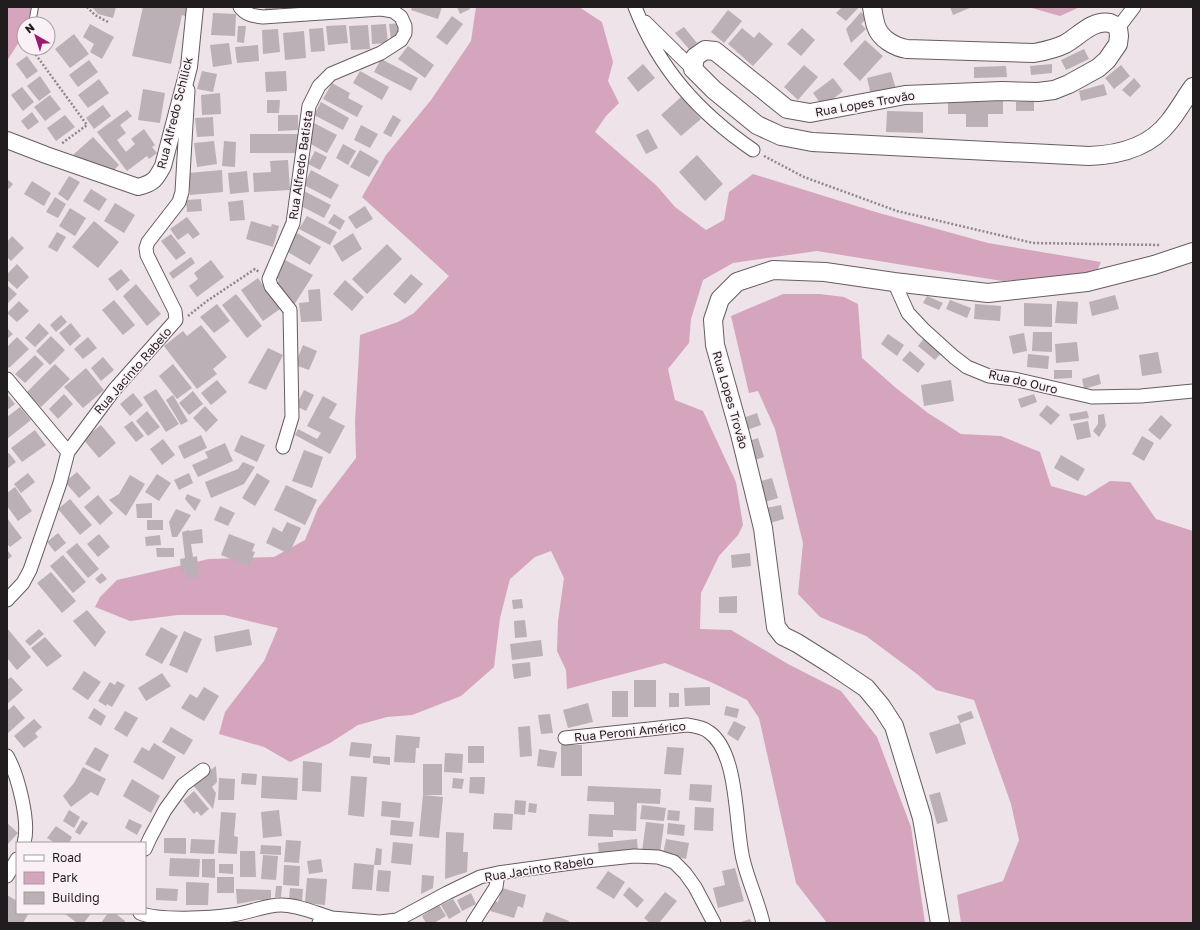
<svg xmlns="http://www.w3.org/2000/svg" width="1200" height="930" font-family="'Golos Text',sans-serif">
	<rect width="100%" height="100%" fill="#ede3e8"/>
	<path fill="#d5a5be" d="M7 7H32L27 24H24V34L7 61Z
		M476 7H579L602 22 613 62 608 81 619 103 606 116 595 132 657 186 675 207 706 230 724 220 729 192 753 174 879 213 988 243 1101 262 1097 271 1076 277 1002 281 817 251 733 263 703 280 691 319 689 343 668 369 675 400 703 411 736 482 743 525 738 535 719 556 701 593 700 629 731 630 788 664 841 691 877 737 911 827 925 923H827L796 883 759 718 747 700 713 683 665 663 567 689 566 670 557 651 558 621 564 578 551 551 535 557 510 579 500 618 494 667 461 696 412 715 387 717 358 725 330 743 290 762 264 747 219 734 225 712 264 661 278 628 224 615H178L130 621 95 607 100 597 117 580 209 559 274 557 305 540 318 508 356 458 355 422 360 335 398 322 414 313 449 276 362 197 386 155 431 100 471 41Z
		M1028 7H1080L1060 16Z
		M783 294H820L844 297 858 304 862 358 896 388 928 413 961 434 1001 436 1040 452 1051 486 1086 496 1110 481 1130 482 1156 519 1193 531V923H961L957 895 1003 881 1019 840 1011 804 974 700 936 690 917 674 866 636 820 617 798 594 803 543 775 429 758 391 749 393 731 316Z"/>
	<path fill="#bab0b5" d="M92 7H116L113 18 98 14Z
		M143 7H189L187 17 182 15 171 64 132 56Z
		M265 7H278V12H265Z
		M282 7H298L299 10 282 11Z
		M412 7H442L438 19 411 10Z
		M457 7H469L470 9 460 14Z
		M842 7H859L846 21 836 13Z
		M950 7H972L953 15Z
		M728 10 742 21 724 43 711 32Z
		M861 12 867 18 861 24 866 29 851 43 846 29Z
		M213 13 236 14 235 36 211 35Z
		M452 16 463 24 447 45 436 37Z
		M402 23 403 33 391 40 389 24Z
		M90 24 114 37 102 59 90 52 94 44 83 37Z
		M386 24 388 43 372 44 371 25Z
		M346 25 348 43 328 45 326 26Z
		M368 25 370 49 351 50 349 26Z
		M238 26H246L244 43 237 42Z
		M684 27 697 43 689 49 675 33Z
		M323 28 325 51 311 52 309 29Z
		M742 28 754 38 759 32 773 44 753 66 728 44Z
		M802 28 815 40 801 56 787 44Z
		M278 29 280 52 263 54 262 30Z
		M304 31 306 58 285 60 283 33Z
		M74 34 89 54 70 68 55 49Z
		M865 40 883 56 860 81 843 64Z
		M229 43 232 64 213 67 210 45Z
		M258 45 259 61 237 63 235 47Z
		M408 46 434 65 425 78 398 59Z
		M1084 49 1089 59 1066 70 1061 60Z
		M27 56 38 71 27 79 16 64Z
		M381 59 418 78 411 91 374 72Z
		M89 60 98 72 78 87 69 75Z
		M643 64 655 78 638 92 627 78Z
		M1052 64V73L1031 75 1030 66Z
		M804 65 818 77 798 100 784 87Z
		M1121 65 1130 76 1114 89 1105 78Z
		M1006 66 1007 77 974 78V67Z
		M202 71 217 74 213 92 197 89Z
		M286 71 287 91 266 92 265 72Z
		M360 71 389 87 382 100 353 83Z
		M891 72 896 89 871 95 867 78Z
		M40 76 51 92 39 101 27 86Z
		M833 78 843 91 823 107 813 93Z
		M1134 78 1141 86 1130 97 1122 90Z
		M99 79 109 93 88 108 78 95Z
		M332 83 350 93 348 98 363 106 357 117 323 99Z
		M1104 84 1107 95 1081 101 1079 91Z
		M22 87 34 102 23 111 11 95Z
		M143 89 165 93 160 123 138 120Z
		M220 93 221 114 202 115 201 95Z
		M50 95 61 109 45 121 34 107Z
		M681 97 701 119 681 136 661 115Z
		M267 100H280L279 113H267Z
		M1003 101V114H988V127H966V114H948V102Z
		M1034 101V111H1016V102Z
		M321 102 349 118 343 130 314 115Z
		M103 105 111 116 94 129 86 118Z
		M127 110 132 116 120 125 126 133 117 140 126 152 135 144 131 139 144 129 155 145 152 147 157 153 149 159 147 156 127 171 97 132Z
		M887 111 923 112V133L886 132Z
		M32 112 39 122 28 130 21 121Z
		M65 115 75 127 56 141 47 128Z
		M278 115H298V130L278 131Z
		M393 115 401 120 391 137 383 133Z
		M213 117 214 136 197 137 195 118Z
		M314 123 337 135 327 153 309 143Z
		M361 125 378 134 370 148 354 140Z
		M648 129 658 148 646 154 636 135Z
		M250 134H300L299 153H250Z
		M93 137 119 165 112 172 73 155Z
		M214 141 217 164 197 167 194 143Z
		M224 141 236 142 235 167 222 166Z
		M343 144 356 151 348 165 336 158Z
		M360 150 379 161 369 177 350 167Z
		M315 151 327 157 320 170 308 164Z
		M697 155 723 184 705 201 679 172Z
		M288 160 290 190 254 192 253 173 271 172 270 161Z
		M222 170 223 192 190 195 188 173Z
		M311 170 339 185 331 199 304 185Z
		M247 171 249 192 230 194 228 173Z
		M69 176 80 182 68 201 58 194Z
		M7 179 13 184 9 189 7 187Z
		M32 181 51 193 44 206 24 194Z
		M91 189 107 199 99 211 83 201Z
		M304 191 331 205 324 218 303 207Z
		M55 197 66 204 58 218 46 212Z
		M201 199 202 211 187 212 186 200Z
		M243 200 245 220 230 221 228 202Z
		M115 203 135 215 124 233 104 221Z
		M365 206 373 219 356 229 348 217Z
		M70 208 86 218 75 236 59 226Z
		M334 214 345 221 340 230 328 223Z
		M307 216 337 232 330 245 299 229Z
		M187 217 200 234 193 239 188 233 178 240 170 229Z
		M94 221 119 242 98 268 72 247Z
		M251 221 271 227 272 224 279 226 273 247 246 239Z
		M57 232 66 237 57 252 48 247Z
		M297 233 321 247 310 265 286 251Z
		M353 233 362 249 342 262 333 246Z
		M171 234 186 253 176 260 161 241Z
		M12 236 24 248 11 261 7 257V242Z
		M387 244 402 259 367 294 352 279Z
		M191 257 195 263 173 279 169 273Z
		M211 260 224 277 197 297 189 286 198 279 194 273Z
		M285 260 313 275 294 305 276 285 279 280 275 277Z
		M17 264 29 277 17 289 7 280V274Z
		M121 269 130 280 117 291 108 279Z
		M411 274 423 284 405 304 393 294Z
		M258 278 280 309 263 321 241 290Z
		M345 280 364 297 352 311 333 294Z
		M136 284 161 314 147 326 123 296Z
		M7 285 17 294 7 304Z
		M320 289 322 321 301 322 299 303 309 302 308 290Z
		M236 294 262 326 247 338 222 305Z
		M1115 295 1119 309 1092 316 1089 302Z
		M927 296 943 303 939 310 923 303Z
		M114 300 135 325 123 335 102 310Z
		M950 300 971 308 967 318 946 309Z
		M19 301 29 311 17 322 7 313Z
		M1057 301 1078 302 1077 324 1055 323Z
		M1024 303 1052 304V327L1024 326Z
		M217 304 230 321 214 333 200 317Z
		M975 304 1001 306 1000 321 974 319Z
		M61 315 67 322 56 332 50 325Z
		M39 323 49 333 35 347 25 338Z
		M71 323 81 336 70 346 59 333Z
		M201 325 227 357 213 369 217 374 197 389 164 346 183 331 187 336Z
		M7 328 13 334 7 339Z
		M1033 332H1052V352L1032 351Z
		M1024 333 1027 351 1013 354 1009 336Z
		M888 334 904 345 897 356 881 344Z
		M51 336 65 350 50 365 36 351Z
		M17 337 29 349 9 368 7 366V347Z
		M88 337 97 348 83 359 74 349Z
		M925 337 943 351 935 360 918 346Z
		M1077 342 1079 361 1056 363 1055 344Z
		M303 345 317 351 309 370 295 365Z
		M268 348 283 355 266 390 248 383Z
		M910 351 925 364 918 373 902 360Z
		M1158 352 1162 373 1142 376 1139 355Z
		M1028 354 1049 356 1048 369 1027 367Z
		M35 355 44 364 25 383 15 374Z
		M103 357 114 370 101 381 91 368Z
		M55 364 70 379 41 407 26 393Z
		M173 364 192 388 177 399 159 376Z
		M86 368 104 390 83 408 64 387Z
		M1054 370H1072V378L1054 379Z
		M1099 374 1101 384 1084 389 1082 379Z
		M217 380 227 392 211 405 201 393Z
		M951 380 954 401 924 406 921 385Z
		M156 389 179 424 166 432 143 397Z
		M304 390 314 395 306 411 296 406Z
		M193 391 203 404 189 415 179 403Z
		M133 393 143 405 130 416 120 404Z
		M7 394 15 404 7 410Z
		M64 394 73 404 58 419 49 409Z
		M1034 394 1037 402 1021 408 1018 399Z
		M173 395 188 421 181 425 166 400Z
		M323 396 337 404 329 418 345 426 330 454 295 435 298 429 317 439 321 433 307 426Z
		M1047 405 1060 415 1051 425 1039 415Z
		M205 406 218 420 206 432 193 418Z
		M20 407 31 420 7 439V417Z
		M147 411 160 427 148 436 136 421Z
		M1087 411 1089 418 1071 421 1069 414Z
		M757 413 761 425 747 430 743 418Z
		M1104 414 1106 426 1099 437 1093 431 1098 424V415Z
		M1161 415 1172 425 1160 440 1148 430Z
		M132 421 144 436 136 442 124 427Z
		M1088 421 1091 437 1077 440 1073 424Z
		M101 425 116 443 99 458 83 439Z
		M35 430 46 445 22 462 11 448Z
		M201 435 207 448 184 459 178 446Z
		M241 435 265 445 257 462 234 451Z
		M1142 436 1154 443 1144 461 1132 454Z
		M758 438 764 457 755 460 749 441Z
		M163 439 175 455 162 465 150 449Z
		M225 443 233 461 198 477 192 465 208 458 205 452Z
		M304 450 323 457 312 488 292 481Z
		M9 453 16 462 7 469V454Z
		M1061 455 1085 469 1078 481 1054 468Z
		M243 462 255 467 244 484 211 498 205 482 238 469Z
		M77 472 91 488 79 498 65 482Z
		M28 473 35 482 21 493 14 484Z
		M189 473 193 483 179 490 174 480Z
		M257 473 270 481 255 506 242 498Z
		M157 474 171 483 159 501 145 492Z
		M130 475 145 484 126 516 109 500 119 494Z
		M772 478 778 498 765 502 758 482Z
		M286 485 317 500 305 525 274 510Z
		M15 487 32 511 18 521 7 506V493Z
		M187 494 201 500 195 511 185 499Z
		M98 495 113 513 100 525 84 507Z
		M70 499 92 525 80 535 58 509Z
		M152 503V518H137L136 504Z
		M781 505 784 519 770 523 766 508Z
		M220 506 235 513 228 526 214 520Z
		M176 509 191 515 177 537H172L169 522Z
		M7 518 22 538 10 547 7 544Z
		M147 520H163V530H147Z
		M287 522 301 528 289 554 266 543 273 527 282 532Z
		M202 529 203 543 191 544 193 557 197 556 199 577 187 578 186 570 181 571 180 559 185 558 182 532 189 530V531Z
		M58 533 66 543 55 552 47 542Z
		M99 534 110 547 98 557 87 544Z
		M229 534 255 544 252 551 255 552 249 566 221 555Z
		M160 535 161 545 146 546 145 537Z
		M77 543 99 569 88 578 66 552Z
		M156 548H174V557H157Z
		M7 550 12 556 7 560Z
		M750 553 751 566 732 568 731 555Z
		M63 555 86 582 73 593 50 566Z
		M51 572 76 601 62 613 37 583Z
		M102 573 107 579 100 584 95 579Z
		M737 596V613H719V597Z
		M522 599 523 608 513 609 512 600Z
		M87 610 106 632 95 647 73 621Z
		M525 620 527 637 515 638 514 621Z
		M161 627 178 636 162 664 145 655Z
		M7 628 31 657 17 670 7 658Z
		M39 629 44 634 30 646 25 641Z
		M249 629 252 645 216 652 214 636Z
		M184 631 202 639 187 673 169 665Z
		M45 637 62 656 47 667 31 648Z
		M541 640 543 656 512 660 510 644Z
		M530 662 531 676 514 679 512 664Z
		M84 671 101 682 88 700 72 689Z
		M162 673 171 686 146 701 138 688Z
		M11 677 23 690 7 704V680Z
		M634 680H656V707H634Z
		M117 681 125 685 112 707 107 704 106 706 98 701 110 682 115 685Z
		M204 687 219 696 204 721 181 708 190 694 197 698Z
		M710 687V705L685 706 684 688Z
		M612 691H628V717H612Z
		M669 693H679V707H669Z
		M588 703 593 722 568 728 563 710Z
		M14 705 25 718 8 733 7 711Z
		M726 706 739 709 737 718 724 715Z
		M94 708 106 716 101 726 88 718Z
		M125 711 138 718 127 737 114 729Z
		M971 711 974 718 960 723 966 744 936 754 929 733 960 723 957 716Z
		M550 714 553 733 541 734 538 715Z
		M34 719 42 727 35 733 38 737 24 748 14 736Z
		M734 721 746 727 738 741 727 734Z
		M530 726 532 756 520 757 518 727Z
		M171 727 193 740 184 755 162 742Z
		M396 735 420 737 419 748H416L415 763 394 762Z
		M351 742 372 744 370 758 349 756Z
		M154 743 176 757 163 780 133 762 142 747 149 751Z
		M561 745H582V776H561Z
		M468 746H484V763H468Z
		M95 747 109 755 100 772 85 764Z
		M667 747 684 748 681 775 664 774Z
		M539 749 557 752 554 768 537 766Z
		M445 753 463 754 462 773 444 772Z
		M373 756 390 757V765L373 763Z
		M303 761 322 763 321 792 302 791Z
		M423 764H442V795H423Z
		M216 766 217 782 212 787 216 793 213 809 192 784Z
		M83 767 106 779 98 796 91 792 71 807 63 796 74 783Z
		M242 773 257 774 256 785 241 784Z
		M262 776 298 778 297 800 261 798Z
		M351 776 367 777 364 817 348 815Z
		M470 777H485L484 794 469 793Z
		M219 778 235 779 234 800H218Z
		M453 778 464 779 462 789 452 788Z
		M132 779 160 796 151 813 123 796Z
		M690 784 712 785 711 802 689 800Z
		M588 786 661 789 660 804 637 803 636 831 613 830V837L588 836 589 814 614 815V802L587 801Z
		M194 791 209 809 201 816 197 811 194 814 183 801Z
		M940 792 948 821 937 824 929 795Z
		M423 795 443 797 439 838 419 836Z
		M515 800 526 801 525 815 514 814Z
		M382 801 401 803 400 818 381 816Z
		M529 803 537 804 536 813 528 812Z
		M642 805 666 808 664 821 640 819Z
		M695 807 714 808 713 831 694 830Z
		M69 810 80 817 74 828 63 821Z
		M279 810 282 836 263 838 261 812Z
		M668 810 680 811 679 821 667 820Z
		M221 812 236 813 234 836 238 837 237 854 218 853Z
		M494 813 513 814 512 830 493 829Z
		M129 819 142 825 137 835 125 828Z
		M82 820 88 823 80 835 75 832Z
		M391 820 414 822 412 837 390 835Z
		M646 822 664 824 660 853 642 851Z
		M7 823 18 833 7 845Z
		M668 823 685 825 684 836 667 834Z
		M56 826 72 837 69 843H55L47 838Z
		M446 832 464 833 463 852H468L467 872 445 879Z
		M164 838H186V854L164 853Z
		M191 839 215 840 214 854 190 853Z
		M637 839 638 852 599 855 598 843Z
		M666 839 689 843 686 859 663 854Z
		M286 840 301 841 299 863 284 862Z
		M393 842 413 844 411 865 391 863Z
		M261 845 281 846V855L260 854Z
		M376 848 382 849 381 865H374Z
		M240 851H255L256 877H240Z
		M263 855 278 856 276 880 261 879Z
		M170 858 200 859 199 877 169 876Z
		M202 859H215V878L202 877Z
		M321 859 323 872 309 874 307 861Z
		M354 863 374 865 372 890 352 889Z
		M219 864H233V874L219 873Z
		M284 865 300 866 299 886 283 885Z
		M735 868 744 901 718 908 713 888 725 885 722 871Z
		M378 870 391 871 389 892 376 891Z
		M608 871 625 882 614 899 596 888Z
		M422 875 434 876 433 888 421 894Z
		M217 877H234V893H217Z
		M307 878 327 879 325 905 305 903Z
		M186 882 209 883 208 905H186Z
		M276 886H282L281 897H275Z
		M629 887 644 900 637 908 623 895Z
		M156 888 178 889 177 901 156 900Z
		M290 888 303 889 302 901 289 900Z
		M502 888 526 895 523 908 518 906 514 918 490 911 493 901 498 902Z
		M236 889 271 890V900H258L237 904Z
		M665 892 677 901 659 923H650L644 918Z
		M471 893 476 904 462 911 457 900Z
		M7 895 17 901V913H29L23 923H10L7 921Z
		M453 899 461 912 449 919 441 905Z
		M439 905 446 916 434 923H426L422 916Z
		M546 912 569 921 568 923H542Z
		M64 913H91L84 923H77Z
		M108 913H115L125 921 124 923H101Z
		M750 919 752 923H738Z"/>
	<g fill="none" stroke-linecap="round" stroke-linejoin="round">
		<g stroke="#665d61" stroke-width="8">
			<path id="service" d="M32 24 35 7"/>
		</g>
		<g stroke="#665d61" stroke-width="15">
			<path id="minor" d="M240 7C246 15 254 16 263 17L381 9 393 11 401 17 405 26V33L401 40 381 53 331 74 319 86 309 106 293 223 269 279 271 286 290 310 292 417 283 447
				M635 7C659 69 699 113 753 150
				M645 22 693 69
				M1118 28 1134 7
				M894 282 908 313 923 329 954 357 967 367 989 376 1014 379 1092 397 1141 396 1193 391
				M7 379 68 452
				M7 600 23 583 30 570 60 483 68 452 114 390 176 320 175 311 147 255 146 248 148 242 179 202 182 192 188 90
				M565 738 687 725C694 726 703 727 709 732 739 753 735 826 743 859 748 881 758 901 763 923
				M7 756C18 775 30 822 24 843
				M145 849 150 838 165 810 183 785 203 770
				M7 876 17 859
				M140 913C157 921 213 918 232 915 249 913 264 905 281 905 298 905 315 913 332 918
				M319 923 332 918 380 922 397 920 447 893 480 877 498 873 586 861 634 856 658 857 674 862 685 873 695 887 714 923
				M473 923 496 887 498 873"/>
		</g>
		<g stroke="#665d61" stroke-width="18">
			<path id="tertiary" d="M7 140 46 155 138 187C154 183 156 179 163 166L189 67 195 7"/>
		</g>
		<g stroke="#665d61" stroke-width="20">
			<path id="secondary" d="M872 7C873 13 874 20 876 26 880 39 895 47 907 49L1034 53C1045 51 1055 49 1065 44 1078 37 1093 19 1110 23 1113 24 1116 26 1118 28L1119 36 1118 44 1107 60 1098 68 1069 84 1054 90 1038 92 1002 91 905 95 810 113 787 109 715 51 705 50 695 57 693 69 714 90 757 125 781 136 812 142 1089 156C1119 155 1150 147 1169 122 1178 111 1185 98 1193 87
				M940 923 922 818 894 726 881 706 866 688 832 665 797 643 783 636 776 627 763 528 740 434 715 345 713 320 720 299 737 282 773 270 825 272 894 282 988 293 1087 282 1154 265 1193 252"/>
		</g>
		<path stroke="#8f878b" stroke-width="2.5" stroke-dasharray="2 2" stroke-linecap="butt" d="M87 7 95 15 108 22
			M31 48 87 125 61 144
			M764 156 804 177 897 211 1033 243 1160 245
			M188 316 207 301 255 269 259 272"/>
		<use href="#service" stroke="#fff" stroke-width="6"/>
		<use href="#minor" stroke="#fff" stroke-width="13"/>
		<use href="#tertiary" stroke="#fff" stroke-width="16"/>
		<use href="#secondary" stroke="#fff" stroke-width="18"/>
	</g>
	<g text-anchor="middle" stroke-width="3" stroke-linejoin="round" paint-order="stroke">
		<g font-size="12" fill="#211d1f" stroke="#faf0f5">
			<text transform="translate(865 104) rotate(-10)" y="4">Rua Lopes Trovão</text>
			<text transform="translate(175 113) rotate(-76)" y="4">Rua Alfredo Schilick</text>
			<text transform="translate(301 165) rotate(-82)" y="4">Rua Alfredo Batista</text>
			<text transform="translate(133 371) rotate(-49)" y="4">Rua Jacinto Rabelo</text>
			<text transform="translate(1023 382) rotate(13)" y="4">Rua do Ouro</text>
			<text transform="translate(730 400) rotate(74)" y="4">Rua Lopes Trovão</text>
			<text transform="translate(630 732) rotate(-6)" y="4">Rua Peroni Américo</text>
			<text transform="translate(539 869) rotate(-9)" y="4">Rua Jacinto Rabelo</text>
		</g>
	</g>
	<rect width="1200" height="930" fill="none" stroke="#211d1f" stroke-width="16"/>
	<rect x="16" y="842" width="130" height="72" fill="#faf0f5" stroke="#a39c9f"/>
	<rect x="24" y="855" width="20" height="6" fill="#ffffff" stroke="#a39c9f"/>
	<text x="52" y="862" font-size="12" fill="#211d1f">Road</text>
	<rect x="24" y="872" width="20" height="12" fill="#d5a5be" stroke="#a39c9f"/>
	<text x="52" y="882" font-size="12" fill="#211d1f">Park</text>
	<rect x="24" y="892" width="20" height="12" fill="#bab0b5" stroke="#a39c9f"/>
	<text x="52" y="902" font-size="12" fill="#211d1f">Building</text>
	<g transform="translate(36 36) rotate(321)"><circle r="19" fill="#faf0f5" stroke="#a39c9f"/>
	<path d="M0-3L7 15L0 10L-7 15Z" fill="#9b1c71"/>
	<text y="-6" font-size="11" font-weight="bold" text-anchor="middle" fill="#211d1f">N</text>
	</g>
</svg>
